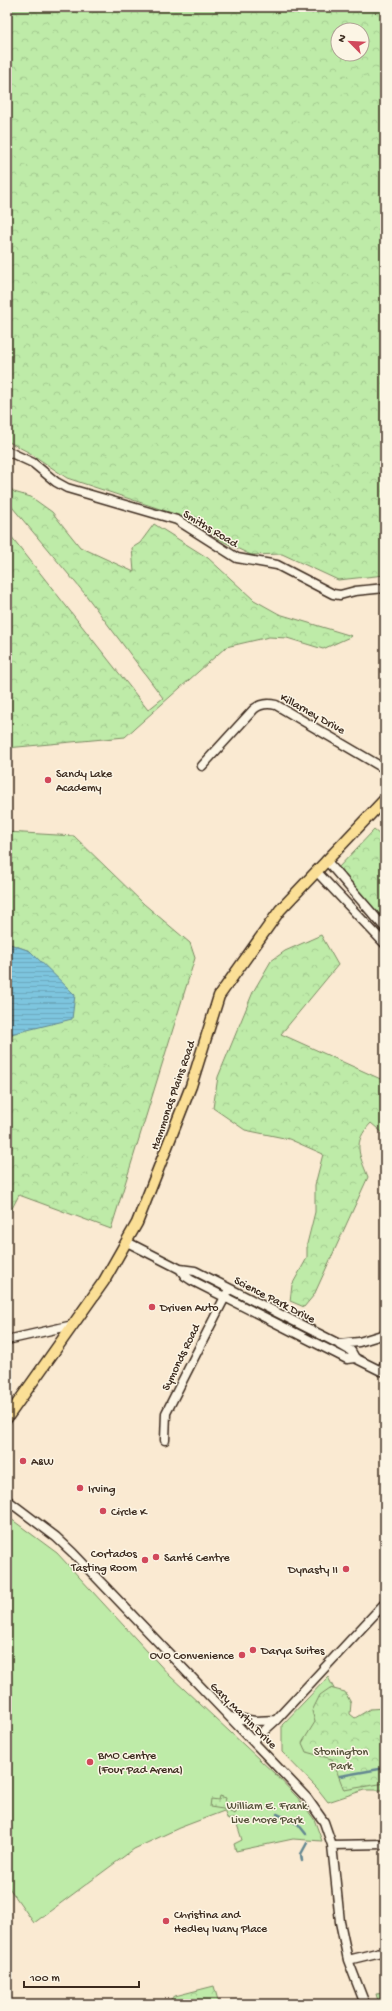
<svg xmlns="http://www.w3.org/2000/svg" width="392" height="2011" font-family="'Gochi Hand',sans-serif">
	<defs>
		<pattern id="forest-crowns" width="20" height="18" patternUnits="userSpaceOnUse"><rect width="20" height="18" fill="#beeba8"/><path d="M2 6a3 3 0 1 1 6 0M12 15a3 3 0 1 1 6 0" fill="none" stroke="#a4ca90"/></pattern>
		<pattern id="garden-dots" width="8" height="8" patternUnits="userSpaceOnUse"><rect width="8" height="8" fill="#beeba8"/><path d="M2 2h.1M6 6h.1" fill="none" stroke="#a4ca90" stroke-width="1.8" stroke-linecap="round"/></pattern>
		<pattern id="water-rules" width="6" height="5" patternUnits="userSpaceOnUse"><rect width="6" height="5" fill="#7dc5de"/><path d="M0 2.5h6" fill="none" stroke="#6da9be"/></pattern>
	</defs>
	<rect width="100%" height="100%" fill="#faead2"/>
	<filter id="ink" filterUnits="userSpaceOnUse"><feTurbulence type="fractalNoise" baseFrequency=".025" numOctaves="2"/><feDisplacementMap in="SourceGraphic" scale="8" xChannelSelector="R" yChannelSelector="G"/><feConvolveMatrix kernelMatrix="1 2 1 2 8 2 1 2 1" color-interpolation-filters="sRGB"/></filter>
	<g filter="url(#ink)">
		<path fill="#beeba8" stroke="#7c8a63" d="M7 1516 57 1553 170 1676 275 1774 298 1798 314 1819 322 1841 293 1839 236 1851 234 1844 242 1840 235 1818 228 1820 224 1811 179 1828 134 1849 34 1923 7 1885Z
			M328 1677 350 1720 385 1712V1790H364L328 1802 317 1788 282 1752V1725Z"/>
		<path fill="url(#forest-crowns)" stroke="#7c8a63" fill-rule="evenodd" d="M7 7H385V575L338 580 282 554 251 555 222 541 201 527 175 514 67 478 30 453 7 441ZM338 30H362V54H338Z
			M7 484 14 492 31 497 52 512 80 547 134 572 132 548 140 543 154 524 208 558 254 600 279 614 352 636 323 649 287 638 269 637 226 647 125 737 7 748V531L148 710 163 698 85 594 7 501Z
			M374 830 385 839V920L337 869Z
			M7 832 74 836 144 904 190 943 195 958 111 1229 19 1195 7 1218V1035L13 1034 30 951 7 943Z
			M321 935 338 965 281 1034 385 1081V1135L371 1123C352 1143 359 1154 368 1177L314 1295 304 1307 290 1301 292 1285 307 1258V1244L315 1212V1185L323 1154 289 1139 245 1130 213 1108 218 1077 253 992 271 961 285 951Z
			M330 1688 345 1692 351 1703 350 1714 355 1718 370 1709 385 1708V1783L344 1790 332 1759 306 1752 302 1743 315 1722 312 1711 320 1695Z
			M214 1986 219 2004H164L175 1996Z
			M385 1993V2004H379L376 1994Z"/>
		<path fill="url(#garden-dots)" stroke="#7c8a63" d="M220 1796 226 1798 225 1802 232 1804 238 1810 235 1814 223 1809 210 1807 211 1799 219 1800Z"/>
		<path fill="url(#water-rules)" stroke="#638791" d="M7 943 30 951 75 995 72 1019 7 1035Z"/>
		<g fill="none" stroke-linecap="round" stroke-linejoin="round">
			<path stroke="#638791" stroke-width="2.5" d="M340 1776 385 1768
				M277 1814 298 1824 306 1834
				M302 1861 301 1854 307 1843"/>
			<g stroke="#3b2a1e" stroke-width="11">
				<path id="minor" d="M7 451 33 463 56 482 67 488 177 520 237 558 277 565 333 594 340 595 355 591 385 588
					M202 766 254 709C261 703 268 703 276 705L385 769
					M326 860 385 928
					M316 871 385 944
					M127 1242 180 1269 195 1271 339 1344 351 1351 355 1358
					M180 1269 185 1276 191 1280 347 1359 355 1358 381 1371 385 1363
					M7 1340 73 1325
					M339 1344 359 1342 385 1334
					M165 1440 166 1413 227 1293
					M7 1500 56 1537 73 1553 307 1798 324 1822 332 1845 340 1922 348 1960 365 2004
					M230 1717 255 1721 276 1720
					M253 1741 276 1720 385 1603
					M332 1845 385 1844
					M348 1960 385 1951"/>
			</g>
			<g stroke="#3b2a1e" stroke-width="13">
				<path id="major" d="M7 1418 104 1281 137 1223 191 1086 219 996 280 910 385 799"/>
			</g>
			<use href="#minor" stroke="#fcf5e5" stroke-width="8"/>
			<use href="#major" stroke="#fbdf96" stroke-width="10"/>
		</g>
	</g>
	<g fill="#d1495b" stroke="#fcf5e5" stroke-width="1.5">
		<circle cx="48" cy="780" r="4"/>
		<circle cx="152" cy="1307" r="4"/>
		<circle cx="23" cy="1461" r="4"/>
		<circle cx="80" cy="1488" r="4"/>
		<circle cx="103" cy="1511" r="4"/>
		<circle cx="156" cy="1557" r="4"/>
		<circle cx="145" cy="1560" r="4"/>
		<circle cx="346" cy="1569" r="4"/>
		<circle cx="253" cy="1650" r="4"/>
		<circle cx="242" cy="1655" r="4"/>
		<circle cx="90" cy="1762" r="4"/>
		<circle cx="166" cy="1921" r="4"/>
	</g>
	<g text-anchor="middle" stroke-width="3" stroke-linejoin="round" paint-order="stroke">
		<g font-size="12" fill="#3b2a1e" stroke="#fcf5e5">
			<text transform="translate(211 528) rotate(31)" y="4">Smiths Road</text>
			<text transform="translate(313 713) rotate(29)" y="4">Killarney Drive</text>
			<text transform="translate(172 1095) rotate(-71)" y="4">Hammonds Plains Road</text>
			<text transform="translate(275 1299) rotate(27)" y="4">Science Park Drive</text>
			<text transform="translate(180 1357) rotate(-64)" y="4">Symonds Road</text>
			<text transform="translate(244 1715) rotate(45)" y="4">Gary Martin Drive</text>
		</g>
		<g font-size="12" fill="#3b2a1e" stroke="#fcf5e5" text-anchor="start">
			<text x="56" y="777">Sandy Lake<tspan x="56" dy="14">Academy</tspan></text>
			<text x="160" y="1311">Driven Auto</text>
			<text x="31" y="1465">A&amp;W</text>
			<text x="88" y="1492">Irving</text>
			<text x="111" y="1515">Circle K</text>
			<text x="137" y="1557" text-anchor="end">Cortados<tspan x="137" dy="14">Tasting Room</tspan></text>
			<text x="164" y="1561">Santé Centre</text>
			<text x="338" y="1573" text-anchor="end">Dynasty II</text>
			<text x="261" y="1654">Darya Suites</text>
			<text x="234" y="1659" text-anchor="end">OVO Convenience</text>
			<text x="98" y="1759">BMO Centre<tspan x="98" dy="14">(Four Pad Arena)</tspan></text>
			<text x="174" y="1918">Christina and<tspan x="174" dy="14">Hedley Ivany Place</tspan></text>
		</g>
		<g font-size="12" fill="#55513a" stroke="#fcf5e5">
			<text x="341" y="1755">Stonington<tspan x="341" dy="14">Park</tspan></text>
			<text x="267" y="1809">William E. Frank<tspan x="267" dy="14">Live More Park</tspan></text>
		</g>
	</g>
	<rect width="392" height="2011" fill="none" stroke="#fcf5e5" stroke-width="24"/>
	<rect x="12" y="12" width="368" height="1987" fill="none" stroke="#3b2a1e" stroke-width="1.5" filter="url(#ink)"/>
	<g transform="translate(350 42) rotate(294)"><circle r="19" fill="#fcf5e5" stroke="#afa495"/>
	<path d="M0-3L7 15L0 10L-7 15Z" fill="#d1495b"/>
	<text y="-6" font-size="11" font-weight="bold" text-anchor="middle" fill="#3b2a1e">N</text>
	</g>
	<path d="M24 1981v6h115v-6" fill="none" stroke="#3b2a1e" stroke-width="2"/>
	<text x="30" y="1981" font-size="12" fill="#3b2a1e" stroke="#fcf5e5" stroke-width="3" paint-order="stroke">100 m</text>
</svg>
